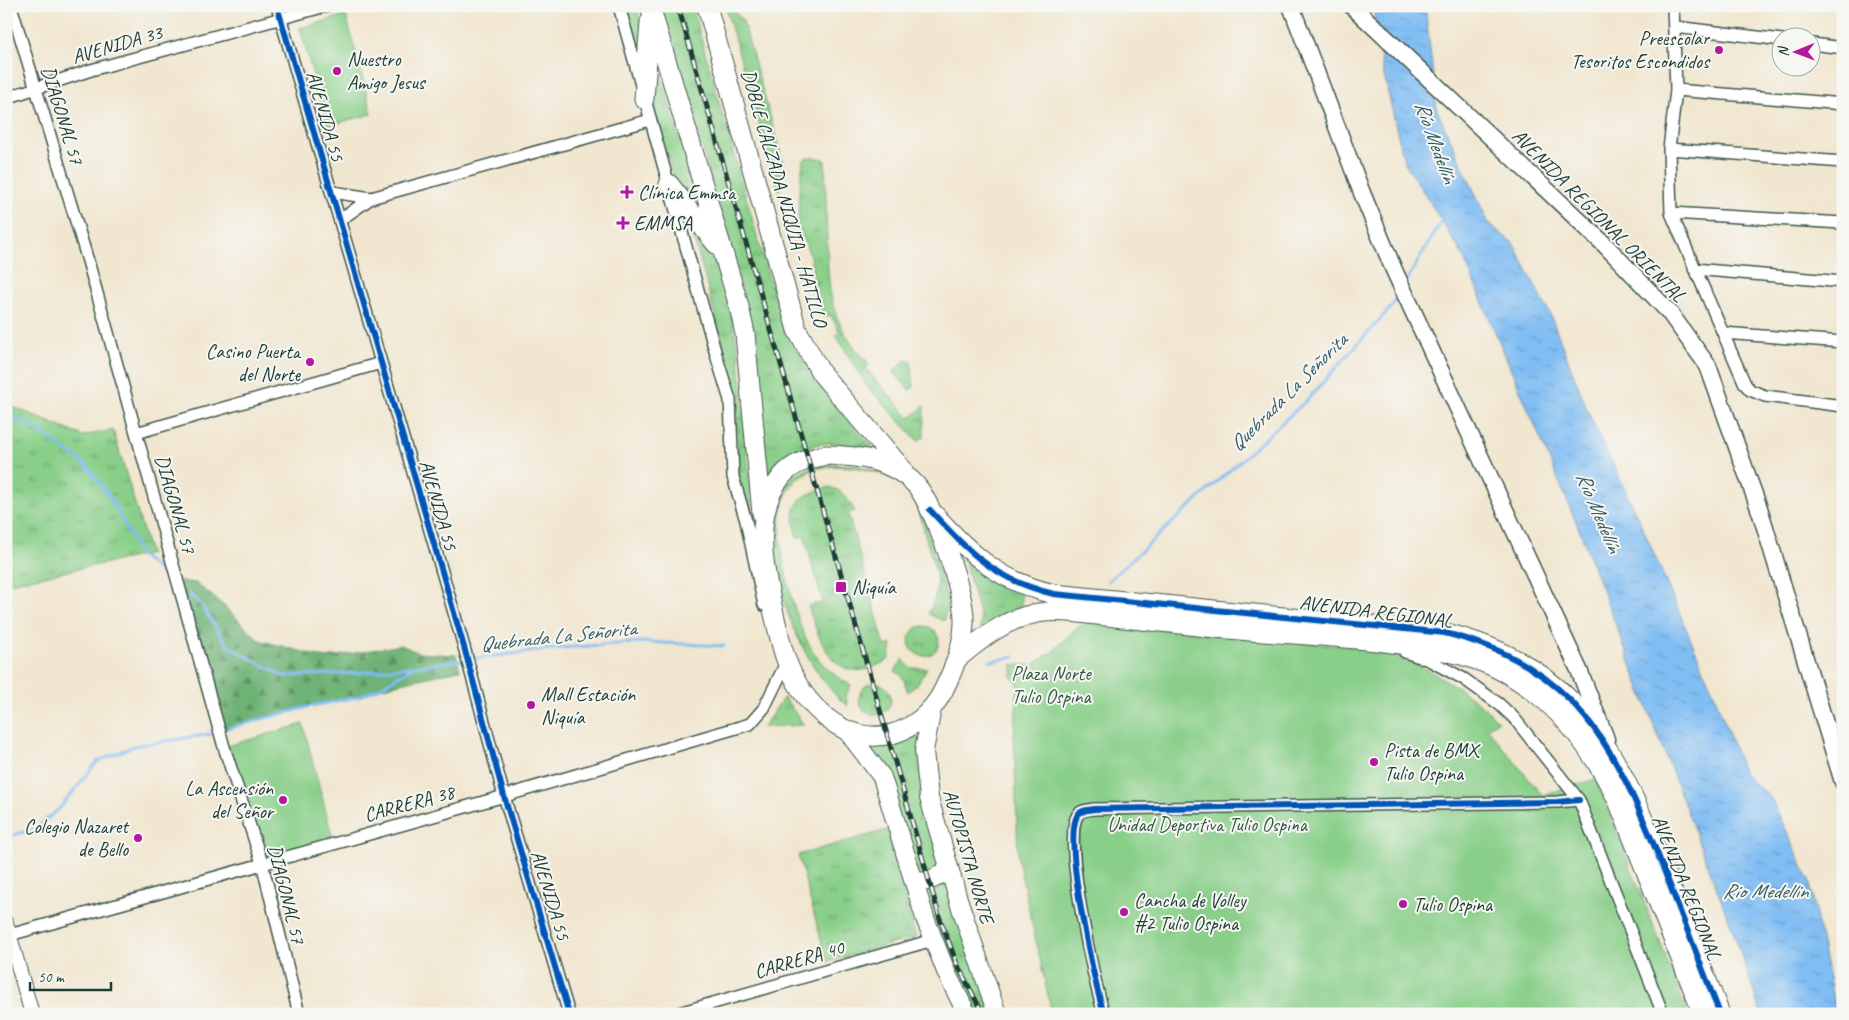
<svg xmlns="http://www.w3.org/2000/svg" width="1849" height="1020" font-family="Caveat,sans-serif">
	<defs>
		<pattern id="grass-tufts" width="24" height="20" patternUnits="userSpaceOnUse" patternTransform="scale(1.25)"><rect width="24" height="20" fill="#89cf89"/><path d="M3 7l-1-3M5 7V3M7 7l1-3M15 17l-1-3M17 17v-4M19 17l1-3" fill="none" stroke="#6fa971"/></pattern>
		<pattern id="forest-firs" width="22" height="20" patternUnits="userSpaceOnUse" patternTransform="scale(1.25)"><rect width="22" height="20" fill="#6eb275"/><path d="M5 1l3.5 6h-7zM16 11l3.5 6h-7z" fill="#5a9261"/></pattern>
		<pattern id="water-ripples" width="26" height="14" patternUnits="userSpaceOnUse" patternTransform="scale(1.25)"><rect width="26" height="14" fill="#80bdf3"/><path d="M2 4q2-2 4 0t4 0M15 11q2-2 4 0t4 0" fill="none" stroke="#689bc6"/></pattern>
	</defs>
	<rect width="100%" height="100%" fill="#f6f6f2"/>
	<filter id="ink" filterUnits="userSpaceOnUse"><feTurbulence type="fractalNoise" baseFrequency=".02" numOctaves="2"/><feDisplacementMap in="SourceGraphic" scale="10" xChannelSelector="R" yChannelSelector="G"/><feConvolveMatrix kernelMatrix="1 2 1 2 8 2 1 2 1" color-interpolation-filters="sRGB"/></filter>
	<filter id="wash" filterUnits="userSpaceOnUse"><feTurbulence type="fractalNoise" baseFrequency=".0096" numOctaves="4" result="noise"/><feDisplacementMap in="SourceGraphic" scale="20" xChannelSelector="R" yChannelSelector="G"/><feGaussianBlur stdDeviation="1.12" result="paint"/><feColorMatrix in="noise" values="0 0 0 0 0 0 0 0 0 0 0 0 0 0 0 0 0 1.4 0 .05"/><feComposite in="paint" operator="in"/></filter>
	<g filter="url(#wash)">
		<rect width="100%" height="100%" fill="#f1e6cf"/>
		<path fill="url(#grass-tufts)" stroke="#54865e" d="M625 6H637L641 30 640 59Z
			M660 6H692L774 296C800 363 824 397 874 448 827 440 799 438 766 478L761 397 752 333 727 233Z
			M725 6H729L743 21 783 162 779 191Z
			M654 53 699 203 675 182 649 95Z
			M813 157 824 159 825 163C826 188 826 214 827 240 828 291 830 326 869 363L866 369 910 418 924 406V437L918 441 866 385 836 335 840 333 831 315 824 317 818 302 810 256 798 224 799 193 803 161 806 158Z
			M687 213C693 221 702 229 706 238 724 273 732 317 739 355L754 535 739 487 736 392Z
			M905 360 911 362 914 387 912 389 909 390 893 372Z
			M6 404 83 436 113 430 150 554 6 584Z
			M824 464 855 465 898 477 920 505 948 602 944 621 928 614C942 587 937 576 929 549 923 531 920 502 907 489 893 476 869 469 851 467 769 458 774 530 789 587 799 628 811 665 851 685L846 696 848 706C799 671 740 526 792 478 800 471 813 467 824 464Z
			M829 487C843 490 848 499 855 511L848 513 885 646 892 644 889 659C838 692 821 647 808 606L823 602 804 536 797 538C789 503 797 496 829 487Z
			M960 545 1021 591V607L1008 612 981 630 980 617Z
			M909 641a15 15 0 1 1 30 0a15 15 0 1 1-30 0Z
			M903 659 910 668H927L918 683 908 692 902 676 895 671Z
			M859 699a16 16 0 1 1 32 0a16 16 0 1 1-32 0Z
			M784 697 804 725 763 727Z
			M918 736 992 1014H971L912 862 856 739C878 743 897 743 918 736Z
			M887 830 916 937 827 962 798 855Z"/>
		<path fill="url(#forest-firs)" stroke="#467854" d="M178 581 196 583 223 605 259 640 326 658 401 645 419 653 456 655 460 670 379 688 357 697 311 706 219 731Z"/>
		<path fill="#89cf89" stroke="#54865e" d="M346 15 372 114 327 126 300 28Z
			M1087 622 1384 650C1427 668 1465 687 1498 721L1487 728 1542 795 1596 779 1688 1014H1052L1018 860 1014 736 1018 684 1012 678V665H1033L1053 651 1075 629Z
			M303 724 334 843 262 863 224 747Z"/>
		<path fill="url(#water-ripples)" stroke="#507d94" d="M1373 6H1425L1437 110 1489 224 1513 243 1550 314 1589 414 1642 526 1713 691 1744 774 1771 798 1809 879 1836 1014H1761L1736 939 1579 529 1462 254 1404 161 1382 67Z"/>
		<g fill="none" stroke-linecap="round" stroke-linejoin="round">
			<path stroke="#80bdf3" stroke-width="3" d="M1406 282 1443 218
				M6 412 39 431 86 465 110 497 141 556 169 578
				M1108 581 1306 401 1393 305 1399 294
				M189 594 199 602 228 646 283 676 358 673 560 648 645 642 724 646
				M990 661 1015 657
				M228 728 311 706 357 697 379 688 411 668
				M6 837 35 829 60 808 97 762 134 746 211 734"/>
		</g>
	</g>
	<g filter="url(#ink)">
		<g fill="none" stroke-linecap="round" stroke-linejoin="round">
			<g stroke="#3e564b" stroke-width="14">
				<path id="minor" d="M11 6 88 261 224 747 262 863 299 1014
					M277 6 464 647 504 796 569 1014
					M619 6 717 358 730 400 733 477 746 521 764 605
					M1673 6 1676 90 1669 149 1671 213 1745 384 1750 390 1765 396 1843 406
					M1675 27 1782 40
					M1812 44 1843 48
					M1676 90 1843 104
					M6 98 91 70 326 6
					M1669 149 1843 162
					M332 192 371 198
					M1671 213 1843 223
					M340 220 371 198 650 120
					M1694 269 1843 282
					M1723 333 1843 342
					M136 433 381 363
					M1405 652 1429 660 1464 679 1499 704 1514 718 1579 800 1663 1014
					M6 936 494 799 750 724 764 708 787 661
					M675 1014 933 940
					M1104 1014C1094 982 1063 842 1077 816 1080 810 1088 810 1094 809L1557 802 1579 800"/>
			</g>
			<g stroke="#3e564b" stroke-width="16">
				<path id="tertiary" d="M6 923 32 1014"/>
			</g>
			<g stroke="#3e564b" stroke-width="19">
				<path id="secondary" d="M1291 6 1362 193 1394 270 1579 670 1606 739
					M1352 6 1605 245 1669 312 1708 366 1760 511 1843 782"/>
			</g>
			<g stroke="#3e564b" stroke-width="20">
				<path id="primary" d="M932 708 924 751 929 798 959 902 997 1014
					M847 731 882 777 925 918 947 974 967 1014
					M913 880C927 885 937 878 948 868"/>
			</g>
			<g stroke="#3e564b" stroke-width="21">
				<path id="trunk" d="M650 6 739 306 745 334 762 513
					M707 6 797 330 821 373 903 470
					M644 99 650 22
					M669 184 716 244
					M826 455C859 456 891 459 915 484 933 503 965 594 964 621 964 645 954 669 943 691 933 711 914 728 892 734 843 746 803 704 787 662 781 647 778 630 774 614 764 571 751 513 782 476 794 462 809 459 826 455Z
					M930 510C969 552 996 581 1054 594L1445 633C1578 666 1615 748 1662 865 1681 915 1701 964 1720 1014
					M957 659C982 638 1005 619 1038 613 1060 609 1084 614 1106 616 1140 620 1174 623 1207 627 1272 634 1336 635 1400 644 1432 648 1464 653 1494 667 1553 695 1590 744 1618 801L1703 1014"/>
			</g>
			<use href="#minor" stroke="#fff" stroke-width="11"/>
			<use href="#tertiary" stroke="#fff" stroke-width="14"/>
			<use href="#secondary" stroke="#fff" stroke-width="16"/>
			<use href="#primary" stroke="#fff" stroke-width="18"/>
			<use href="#trunk" stroke="#fff" stroke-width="19"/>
			<g stroke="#1f3d34" stroke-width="5">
				<path id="rail" d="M678 6 940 919 957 964 983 1014"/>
			</g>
			<use href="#rail" stroke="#f6f6f2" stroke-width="3" stroke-dasharray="9" stroke-linecap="butt"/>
			<g stroke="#f6f6f2" stroke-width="9">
				<path id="cycleway" d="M277 6 464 647 504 796 569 1014
					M930 510C969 552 996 581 1054 594L1445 633C1578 666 1615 748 1662 865 1681 915 1701 964 1720 1014
					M1104 1014C1094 982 1063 842 1077 816 1080 810 1088 810 1094 809L1557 802 1579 800"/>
			</g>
			<use href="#cycleway" stroke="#0057b8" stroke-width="6"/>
		</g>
	</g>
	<g fill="#b5179e" stroke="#f6f6f2" stroke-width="2">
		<circle cx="1719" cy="50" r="5"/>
		<circle cx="337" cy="71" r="5"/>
		<path d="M624.5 184.5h5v5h5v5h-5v5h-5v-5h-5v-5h5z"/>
		<path d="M620.5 215.5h5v5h5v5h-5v5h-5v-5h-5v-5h5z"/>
		<circle cx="310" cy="362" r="5"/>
		<rect x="835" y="581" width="12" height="12" rx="2.5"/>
		<circle cx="531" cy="705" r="5"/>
		<circle cx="1374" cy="762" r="5"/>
		<circle cx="283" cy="800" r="5"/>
		<circle cx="138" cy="838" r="5"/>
		<circle cx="1403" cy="904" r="5"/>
		<circle cx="1124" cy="912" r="5"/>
	</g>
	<g text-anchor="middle" stroke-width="4" stroke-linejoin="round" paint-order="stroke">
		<g font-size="20" fill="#1f3d34" stroke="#f6f6f2" text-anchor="start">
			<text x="1709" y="45" text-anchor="end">Preescolar<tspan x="1709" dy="23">Tesoritos Escondidos</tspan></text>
			<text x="347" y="66">Nuestro<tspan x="347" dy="23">Amigo Jesus</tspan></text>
			<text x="638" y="199">Clínica Emmsa</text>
			<text x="634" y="230">EMMSA</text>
			<text x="300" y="358" text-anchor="end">Casino Puerta<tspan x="300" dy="23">del Norte</tspan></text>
			<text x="852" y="594">Niquía</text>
			<text x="541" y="701">Mall Estación<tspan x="541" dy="23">Niquía</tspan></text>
			<text x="1384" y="757">Pista de BMX<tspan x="1384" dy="23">Tulio Ospina</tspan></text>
			<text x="273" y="795" text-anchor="end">La Ascensión<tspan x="273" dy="23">del Señor</tspan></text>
			<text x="128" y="833" text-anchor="end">Colegio Nazaret<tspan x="128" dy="23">de Bello</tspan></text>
			<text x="1134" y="907">Cancha de Volley<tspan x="1134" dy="23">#2 Tulio Ospina</tspan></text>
			<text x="1413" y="911">Tulio Ospina</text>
		</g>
		<g font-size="20" fill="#1f3d34" stroke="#f6f6f2">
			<text transform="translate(117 44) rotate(-16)" y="7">AVENIDA 33</text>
			<text transform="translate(63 115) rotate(73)" y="7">DIAGONAL 57</text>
			<text transform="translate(326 116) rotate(74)" y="7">AVENIDA 55</text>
			<text transform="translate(785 198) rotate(74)" y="7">DOBLE CALZADA NIQUIA - HATILLO</text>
			<text transform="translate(1599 215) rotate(45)" y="7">AVENIDA REGIONAL ORIENTAL</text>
			<text transform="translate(176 504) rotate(74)" y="7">DIAGONAL 57</text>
			<text transform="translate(439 505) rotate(74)" y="7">AVENIDA 55</text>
			<text transform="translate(1376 611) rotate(7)" y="7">AVENIDA REGIONAL</text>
			<text transform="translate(409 803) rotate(-15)" y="7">CARRERA 38</text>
			<text transform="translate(969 856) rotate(74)" y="7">AUTOPISTA NORTE</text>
			<text transform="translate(1687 887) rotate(68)" y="7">AVENIDA REGIONAL</text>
			<text transform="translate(287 894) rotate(76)" y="7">DIAGONAL 57</text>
			<text transform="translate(551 895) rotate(73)" y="7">AVENIDA 55</text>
			<text transform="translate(799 959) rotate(-16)" y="7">CARRERA 40</text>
		</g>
		<g font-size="20" fill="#345a45" stroke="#f6f6f2">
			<text x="1051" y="680">Plaza Norte<tspan x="1051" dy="23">Tulio Ospina</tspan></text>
			<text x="1207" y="831">Unidad Deportiva Tulio Ospina</text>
		</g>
		<g font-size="21" font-style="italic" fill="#375d64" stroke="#f6f6f2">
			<text transform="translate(1436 142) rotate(70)" y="7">Río Medellín</text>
			<text transform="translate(1288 392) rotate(-45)" y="7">Quebrada La Señorita</text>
			<text transform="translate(1599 512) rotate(67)" y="7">Río Medellín</text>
			<text transform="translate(558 636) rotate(-6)" y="7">Quebrada La Señorita</text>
			<text x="1765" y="898">Rio Medellin</text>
		</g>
	</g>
	<rect width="1849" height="1020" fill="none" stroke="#f6f6f2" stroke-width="25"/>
	<g transform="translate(1796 52) rotate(269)"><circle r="24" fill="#f6f6f2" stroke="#a0aca6"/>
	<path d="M0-4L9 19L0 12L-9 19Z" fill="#b5179e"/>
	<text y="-8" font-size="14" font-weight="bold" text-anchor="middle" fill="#1f3d34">N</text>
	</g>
	<path d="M30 982v8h81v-8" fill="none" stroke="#1f3d34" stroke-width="2.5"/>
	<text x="38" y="982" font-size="15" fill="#1f3d34" stroke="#f6f6f2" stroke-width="4" paint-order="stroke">50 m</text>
</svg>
